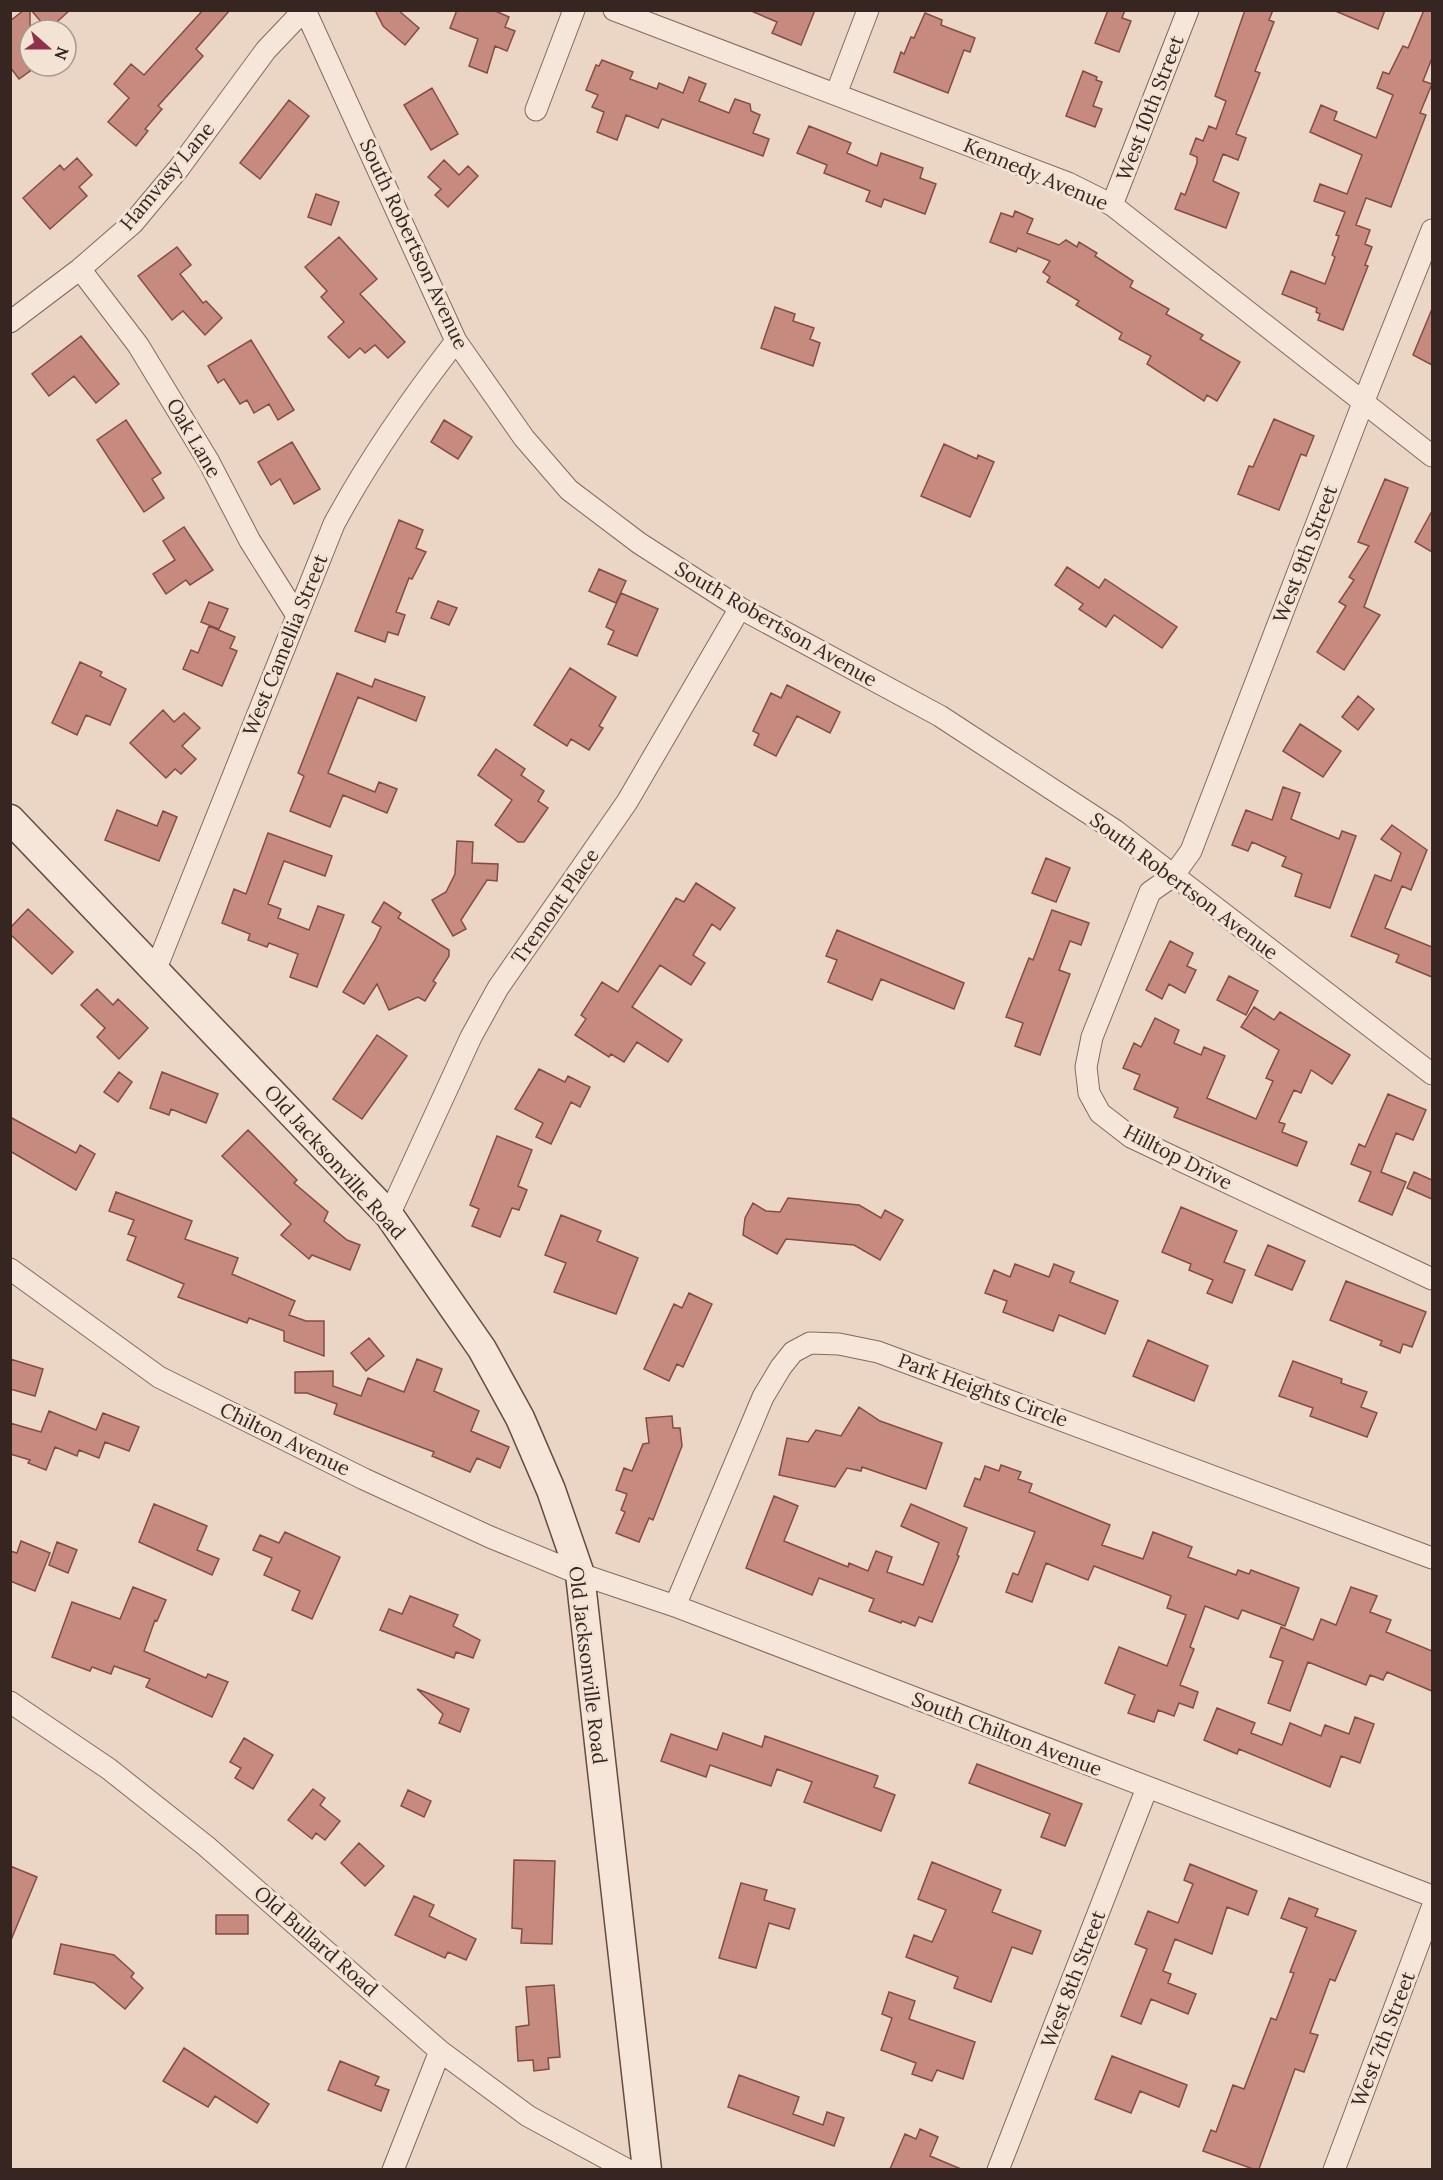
<svg xmlns="http://www.w3.org/2000/svg" width="1443" height="2180" font-family="Lora,serif">
	<rect width="100%" height="100%" fill="#ebd6c6"/>
	<path fill="#c78a7f" stroke="#834d45" stroke-width="1.5" d="M24 10H30V71L19 79 10 67V21Z
		M31 10H70L48 30Z
		M203 10H230L196 49 203 56 158 106 162 109 145 129 148 131 136 146 108 122 129 98 114 84 131 64 144 75Z
		M375 10H398L419 28 405 45 383 26Z
		M457 10H493L509 17 505 27 515 31 507 51 495 46 487 73 469 66 478 39 450 28Z
		M749 10H815L801 45 772 33 777 22Z
		M1108 10H1125L1122 18 1131 21 1119 52 1095 43Z
		M1245 10H1273L1269 20 1274 22 1255 71 1260 73 1236 134 1246 138 1238 160 1223 154 1213 181 1239 193 1226 228 1175 209 1181 193 1185 195 1197 163V157L1190 154 1196 138 1203 141 1209 126 1216 129 1226 101 1215 96Z
		M1333 10H1385L1378 29Z
		M1424 10H1432V58L1423 81 1432 84 1420 113 1426 115 1391 207 1366 198 1356 225 1370 230 1365 244 1372 247 1365 265 1368 266 1343 330 1318 320 1320 314 1316 312 1317 308 1282 294 1291 271 1325 284 1335 257 1332 255 1339 236 1336 235 1345 212 1314 201 1320 184 1347 194 1362 155 1310 132 1321 105 1337 112 1334 120 1376 138 1393 95 1377 88 1383 72 1389 74 1403 46 1408 48Z
		M925 13 942 20 941 25 975 38 970 52 964 50 948 93 894 72 901 52 904 54 911 37 914 38Z
		M602 60 633 72 630 79 657 89 659 83 683 93 689 77 706 84 699 101 729 113 735 99 750 104 751 111 760 115 753 133 769 139 763 156 662 119 658 128 626 115 617 140 597 132 604 112 592 107 598 95 586 90 596 65 599 66Z
		M1083 71 1097 77 1096 80 1102 82 1093 106 1102 109 1095 127 1066 116Z
		M432 88 458 134 431 150 404 105Z
		M289 100 309 116 260 179 240 163Z
		M809 126 851 143 847 153 877 166 881 153 923 168 920 178 936 184 925 214 884 199 881 207 866 201 870 191 824 173 827 165 797 153Z
		M77 158 92 175 79 187 87 196 50 229 23 198 60 165 64 170Z
		M444 160 459 175 468 166 478 176 448 207 435 195 441 189 428 177Z
		M316 194 339 202 331 225 308 217Z
		M1015 211 1033 219 1027 233 1059 245 1066 240 1077 247 1079 242 1097 253 1095 256 1133 281 1130 287 1169 309 1166 314 1203 335 1200 339 1240 362 1217 401 1207 395 1204 401 1147 364 1151 356 1119 339 1122 333 1076 305 1079 301 1047 282 1050 277 1043 272 1050 261 1018 248 1016 252 990 242 1001 213 1013 217Z
		M339 237 377 279 360 294 405 342 388 358 375 345 365 353 360 348 349 358 328 337 344 322 321 297 327 291 305 267Z
		M177 247 191 265 180 274 203 303 206 301 222 318 205 335 183 311 172 320 138 276Z
		M775 307 795 314 793 321 814 328 810 339 820 343 813 366 761 348Z
		M1432 309V365L1413 355Z
		M81 336 119 384 96 403 74 376 49 396 32 374Z
		M251 340 294 410 278 420 269 404 254 413 247 400 240 404 224 379 218 383 208 366Z
		M1274 419 1314 436 1306 456 1301 454 1279 510 1238 494 1249 466 1253 467Z
		M126 420 161 473 152 479 164 498 144 512 97 440Z
		M444 420 472 437 458 459 431 442Z
		M292 442 320 489 294 504 280 479 271 485 258 462Z
		M944 444 977 459 978 455 994 462 970 517 921 496Z
		M1385 479 1408 488 1364 607 1380 615 1344 670 1317 652 1346 606 1339 602 1354 580 1349 577 1369 546 1358 542Z
		M1432 511V552L1415 542Z
		M399 520 423 530 416 548 426 552 412 579 409 578 396 612 405 615 398 635 388 632 385 642 355 631Z
		M184 527 213 570 190 585 186 580 166 594 153 574 175 560 163 541Z
		M1067 567 1099 588 1105 579 1177 627 1162 648 1114 615 1106 627 1079 609 1083 604 1055 585Z
		M599 569 626 581 616 603 589 591Z
		M621 593 658 609 637 656 608 644 614 631 606 627Z
		M438 601 457 608 449 625 431 618Z
		M209 602 228 609 219 629 201 622Z
		M209 626 235 637 230 648 237 651 222 686 183 669 191 650 198 653Z
		M80 662 102 672 100 676 126 689 110 725 86 715 77 735 52 723Z
		M570 668 616 697 599 726 603 728 589 750 571 739 567 746 534 725Z
		M337 673 372 687 375 679 425 697 416 721 358 697 328 773 375 792 379 782 397 789 387 813 343 795 330 827 290 811 304 776 298 773Z
		M787 685 840 712 830 733 797 716 776 756 754 745 759 734 753 731 771 693 781 698Z
		M1358 696 1374 709 1358 730 1342 717Z
		M163 710 174 722 184 713 200 728 182 746 196 759 181 774 175 769 166 778 130 743Z
		M1300 724 1341 751 1323 777 1283 751Z
		M496 749 525 769 521 775 544 791 538 801 548 808 524 842H518L495 825 512 800 478 775Z
		M1283 787 1300 793 1291 819 1339 839 1342 831 1356 836 1330 908 1295 896 1302 874 1282 866 1286 857 1252 842 1248 851 1232 845 1246 810 1272 820Z
		M117 810 157 826 163 811 177 817 159 861 105 840Z
		M1392 825 1427 850 1411 890 1402 886 1385 928 1432 947V977L1396 962 1399 955 1351 936 1375 875 1391 881 1401 853 1381 839Z
		M268 833 332 856 325 876 284 861 268 904 281 909 278 918 309 930 318 906 344 915 317 987 290 977 298 954 269 943 267 947 248 940 250 934 222 923 234 889 246 894Z
		M457 841 473 842 472 863 498 864 497 881 487 880 461 920 466 929 453 936 432 900 446 892 455 874Z
		M1046 858 1070 868 1056 902 1032 893Z
		M696 883 735 908 720 930 712 924 693 955 705 963 691 985 660 965 632 1007 682 1040 668 1062 637 1042 624 1062 611 1054 609 1057 575 1035 586 1019 581 1015 602 982 618 992 676 898 684 902Z
		M384 902 401 913 398 918 449 950V956L433 981 436 983 425 1001 418 997 389 1010 377 984 364 1004 343 992 375 940 381 927 372 922Z
		M28 909 73 952 52 974 10 934V928Z
		M1052 910 1089 923 1081 945 1070 941 1059 970 1070 974 1040 1055 1015 1046 1023 1023 1006 1017 1029 958 1033 960Z
		M837 930 964 983 954 1009 881 979 872 1000 828 982 837 960 826 956Z
		M1170 941 1193 953 1187 966 1196 970 1185 993 1169 984 1162 999 1146 990Z
		M1229 976 1258 991 1246 1015 1217 1000Z
		M97 989 113 1005 118 999 148 1028 119 1059 97 1037 105 1028 81 1005Z
		M1254 1007 1274 1020 1280 1012 1350 1055 1332 1084 1311 1070 1301 1093 1294 1090 1279 1122 1285 1124 1282 1132 1307 1142 1297 1166 1174 1117 1178 1108 1134 1089 1140 1075 1123 1068 1134 1043 1141 1047 1155 1018 1179 1030 1174 1043 1201 1055 1204 1047 1225 1056 1207 1098 1256 1119 1273 1081 1266 1078 1279 1050 1241 1027Z
		M377 1035 407 1056 362 1119 333 1099Z
		M539 1069 565 1082 568 1076 590 1087 580 1107 571 1102 551 1144 536 1137 543 1123 515 1109Z
		M119 1072 132 1082 118 1102 104 1092Z
		M162 1072 218 1094 206 1123 171 1109 169 1115 150 1108Z
		M1388 1094 1426 1110 1413 1140 1396 1133 1381 1172 1406 1182 1392 1215 1359 1201 1371 1172 1351 1164 1359 1144 1365 1147Z
		M10 1117 76 1153 80 1145 95 1154 76 1190 10 1151Z
		M248 1130 297 1180 294 1183 328 1212 324 1221 347 1240 360 1245 350 1270 312 1255 309 1259 281 1235 291 1224 222 1156Z
		M497 1136 532 1150 518 1186 527 1190 519 1210 512 1208 500 1237 472 1226 479 1209 470 1205Z
		M1414 1172 1432 1180V1199L1407 1188Z
		M116 1192 192 1221 185 1239 238 1258 232 1274 295 1301 289 1315 306 1321H324V1356L284 1341V1331L249 1318 247 1323 178 1297 184 1284 127 1260 136 1237 128 1234 134 1220 109 1211Z
		M788 1198 859 1205 881 1218 885 1210 903 1220 880 1260 854 1245 786 1239 777 1254 743 1235 745 1218 753 1203 766 1211 780 1212Z
		M1181 1207 1237 1231 1224 1262 1245 1270 1232 1303 1207 1293 1213 1280 1189 1270 1191 1264 1162 1252Z
		M561 1215 601 1231 597 1241 638 1258 616 1314 554 1292 566 1263 545 1255Z
		M1268 1245 1305 1261 1292 1290 1255 1275Z
		M1015 1264 1049 1277 1054 1264 1074 1272 1070 1282 1118 1301 1105 1334 1059 1315 1053 1331 1003 1312 1007 1301 985 1293 994 1270 1010 1277Z
		M1346 1281 1426 1312 1412 1347 1403 1344 1400 1353 1380 1345 1382 1341 1330 1320Z
		M689 1293 712 1304 683 1367 677 1364 669 1381 644 1369 674 1304 682 1308Z
		M369 1338 384 1356 366 1371 351 1353Z
		M1148 1340 1208 1366 1194 1401 1133 1376Z
		M10 1359 43 1369 35 1396 10 1389Z
		M417 1359 442 1369 434 1391 479 1411 471 1431 509 1447 500 1468 477 1458 470 1472 432 1456 434 1452 334 1414 337 1404 307 1393H295V1372L333 1371V1386L361 1396 368 1378 404 1392Z
		M1293 1361 1342 1379 1341 1383 1367 1392 1361 1407 1377 1413 1367 1437 1310 1416 1313 1408 1279 1396Z
		M859 1407 880 1421 942 1443 926 1489 862 1467 861 1471 847 1468 835 1487 779 1475 787 1438 808 1442 816 1430 841 1436Z
		M49 1411 96 1430 103 1413 139 1427 129 1451 105 1442 99 1458 79 1450 77 1456 55 1447 46 1470 28 1463 30 1460 10 1454V1423L41 1432Z
		M672 1416 673 1428H680L682 1446 653 1520 649 1518 639 1542 616 1533 625 1512 621 1510 627 1494 616 1490 624 1468 632 1471 643 1444 649 1443 646 1418Z
		M1001 1465 1021 1472 1018 1479 1032 1484 1029 1492 1110 1525 1102 1545 1143 1559 1153 1532 1192 1547 1188 1557 1236 1575 1238 1570 1249 1574 1251 1570 1299 1588 1285 1626 1242 1610 1238 1619 1205 1606 1190 1647 1194 1649 1180 1685 1198 1692 1193 1708 1179 1703 1174 1716 1158 1710 1154 1722 1128 1713 1135 1695 1105 1683 1119 1647 1167 1666 1186 1615 1167 1608 1171 1596 1094 1566 1088 1580 1046 1563 1032 1602 1006 1592 1013 1573 1018 1575 1035 1532 964 1506 975 1478 980 1480 985 1466 999 1471Z
		M774 1496 798 1506 784 1541 848 1567 849 1563 868 1571 876 1551 892 1557 887 1572 923 1585 939 1543 901 1526 911 1504 967 1528 957 1555 959 1556 932 1622 919 1617 915 1626 902 1621 901 1623 869 1611 874 1599 819 1578 812 1595 746 1568Z
		M154 1504 207 1526 197 1550 219 1559 212 1575 139 1542Z
		M285 1532 340 1557 312 1619 292 1610 300 1591 264 1575 272 1558 253 1550 260 1535 279 1543Z
		M21 1541 50 1553 35 1591 10 1581V1551L17 1553Z
		M57 1542 77 1550 68 1573 49 1565Z
		M133 1587 166 1600 157 1621 155 1620 144 1651 206 1678 208 1674 228 1682 212 1717 146 1687 150 1679 114 1666 111 1674 92 1667 90 1671 52 1657 72 1602 120 1619Z
		M1351 1587 1377 1596 1370 1612 1391 1620 1386 1632 1432 1651V1691L1387 1672 1383 1680 1370 1675 1366 1685 1308 1662 1290 1711 1268 1703 1283 1661 1270 1657 1281 1627 1313 1640 1321 1619 1336 1625Z
		M410 1596 458 1615 453 1626 480 1640 473 1658 456 1652 454 1658 380 1630 389 1609 402 1614Z
		M417 1689 469 1709 460 1732 439 1723 443 1714Z
		M1217 1708 1255 1723 1251 1733 1282 1745 1290 1723 1321 1736 1325 1725 1349 1734 1355 1717 1374 1724 1360 1763 1341 1756 1330 1787 1239 1749 1237 1754 1204 1740Z
		M723 1733 762 1747 765 1736 878 1776 874 1787 895 1795 881 1831 804 1802 812 1782 777 1769 771 1786 710 1765 706 1777 661 1761 671 1734 717 1750Z
		M244 1738 273 1755 253 1789 235 1778 241 1768 230 1762Z
		M977 1764 1082 1804 1065 1846 1041 1837 1050 1814 969 1783Z
		M313 1789 325 1798 320 1805 340 1821 325 1840 316 1833 312 1839 288 1820Z
		M408 1790 431 1801 424 1817 401 1806Z
		M359 1843 384 1866 365 1886 341 1863Z
		M514 1860 555 1861 552 1944 521 1943 522 1929 512 1928Z
		M932 1862 1001 1890 992 1912 1041 1931 1032 1954 1012 1947 991 2002 954 1988 958 1977 906 1957 914 1935 932 1942 946 1910 918 1899Z
		M1190 1864 1257 1891 1248 1915 1227 1907 1212 1954 1175 1939 1163 1971 1171 1974 1168 1983 1196 1994 1188 2014 1151 1999 1141 2024 1121 2016 1147 1949 1135 1944 1148 1911 1178 1923 1193 1884 1184 1880Z
		M10 1866 37 1877 11 1940H10Z
		M741 1883 767 1890 764 1900 795 1909 789 1929 769 1923 756 1968 719 1958Z
		M414 1896 434 1905 429 1916 476 1939 466 1960 448 1952 445 1958 395 1935Z
		M1289 1898 1318 1909 1315 1916 1356 1931 1335 1981 1330 1979 1310 2033 1318 2035 1304 2072 1295 2069 1259 2169H1253L1203 2151 1211 2130 1216 2132 1233 2085 1244 2089 1271 2018 1276 2020 1294 1973 1290 1972 1307 1928 1281 1918Z
		M216 1915H248V1934H216Z
		M61 1944 114 1955 134 1973 131 1977 143 1988 125 2009 94 1983 54 1974Z
		M554 1985 560 2057 548 2058 549 2069 534 2071 533 2060 518 2061 516 2027 529 2025 526 1987Z
		M889 1992 915 2001 909 2019 975 2042 963 2079 937 2070 932 2081 912 2074 916 2063 881 2050 892 2018 882 2014Z
		M184 2048 269 2104 257 2123 215 2096 208 2107 163 2081Z
		M1112 2056 1187 2085 1179 2107 1140 2091 1131 2113 1095 2099Z
		M340 2061 379 2077 375 2085 389 2090 381 2111 328 2090Z
		M739 2075 799 2097 793 2114 823 2125 827 2112 844 2118 834 2146 728 2107Z
		M920 2129 938 2137 930 2156 961 2169H890L905 2134 916 2139Z"/>
	<g fill="none" stroke-linecap="round" stroke-linejoin="round">
		<g stroke="#85685d" stroke-width="23">
			<path id="minor" d="M305 10 456 341 524 438 569 490 639 543 740 608 940 716 1116 831 1432 1074
				M614 10 1068 183 1112 205 1432 456
				M836 94 868 10
				M536 110 574 10
				M1112 205 1188 10
				M1432 230 1363 403 1191 851 1173 876 1150 892 1092 1037 1086 1067 1089 1093 1100 1113 1131 1137 1432 1279
				M80 269 138 345 209 462 250 541 296 614
				M10 322 80 269 133 223 179 168 266 50 304 10
				M155 971 334 524C369 459 410 400 456 341
				M389 1215 471 1037 498 988 627 802 740 608
				M10 1269 159 1377 364 1479 490 1537 580 1574 675 1606 1432 1896
				M675 1606 763 1397 781 1367 793 1352 810 1343 839 1344 878 1352 1432 1558
				M10 1702 109 1769 206 1846 440 2051 528 2116 628 2170
				M393 2170 440 2051
				M998 2170 1147 1788
				M1334 2170 1432 1908"/>
		</g>
		<g stroke="#674a40" stroke-width="31">
			<path id="secondary" d="M10 819 389 1215 482 1349 520 1418 551 1490 580 1574 647 2170"/>
		</g>
		<use href="#minor" stroke="#f6e6d9" stroke-width="21"/>
		<use href="#secondary" stroke="#f6e6d9" stroke-width="28"/>
	</g>
	<g text-anchor="middle" stroke-width="6" stroke-linejoin="round" paint-order="stroke">
		<g font-size="20" fill="#362520" stroke="#f3e3d5">
			<text transform="translate(1150 108) rotate(-69)" y="7">West 10th Street</text>
			<text transform="translate(1036 174) rotate(23)" y="7">Kennedy Avenue</text>
			<text transform="translate(167 176) rotate(-50)" y="7">Hamvasy Lane</text>
			<text transform="translate(414 244) rotate(65)" y="7">South Robertson Avenue</text>
			<text transform="translate(194 438) rotate(60)" y="7">Oak Lane</text>
			<text transform="translate(1305 554) rotate(-69)" y="7">West 9th Street</text>
			<text transform="translate(776 624) rotate(30)" y="7">South Robertson Avenue</text>
			<text transform="translate(285 645) rotate(-68)" y="7">West Camellia Street</text>
			<text transform="translate(1184 886) rotate(37)" y="7">South Robertson Avenue</text>
			<text transform="translate(555 906) rotate(-55)" y="7">Tremont Place</text>
			<text transform="translate(1178 1157) rotate(27)" y="7">Hilltop Drive</text>
			<text transform="translate(335 1162) rotate(48)" y="7">Old Jacksonville Road</text>
			<text transform="translate(983 1390) rotate(20)" y="7">Park Heights Circle</text>
			<text transform="translate(285 1439) rotate(26)" y="7">Chilton Avenue</text>
			<text transform="translate(588 1665) rotate(83)" y="7">Old Jacksonville Road</text>
			<text transform="translate(1007 1734) rotate(21)" y="7">South Chilton Avenue</text>
			<text transform="translate(316 1941) rotate(41)" y="7">Old Bullard Road</text>
			<text transform="translate(1073 1979) rotate(-69)" y="7">West 8th Street</text>
			<text transform="translate(1383 2039) rotate(-69)" y="7">West 7th Street</text>
		</g>
	</g>
	<rect width="1443" height="2180" fill="none" stroke="#362520" stroke-width="24"/>
	<g transform="translate(48 48) rotate(111)"><circle r="28" fill="#f3e3d5" stroke="#a7978d" stroke-width="1.5"/>
	<path d="M0-4.5L10 22L0 15L-10 22Z" fill="#90314b"/>
	<text y="-9" font-size="16" font-weight="bold" text-anchor="middle" fill="#362520">N</text>
	</g>
</svg>
